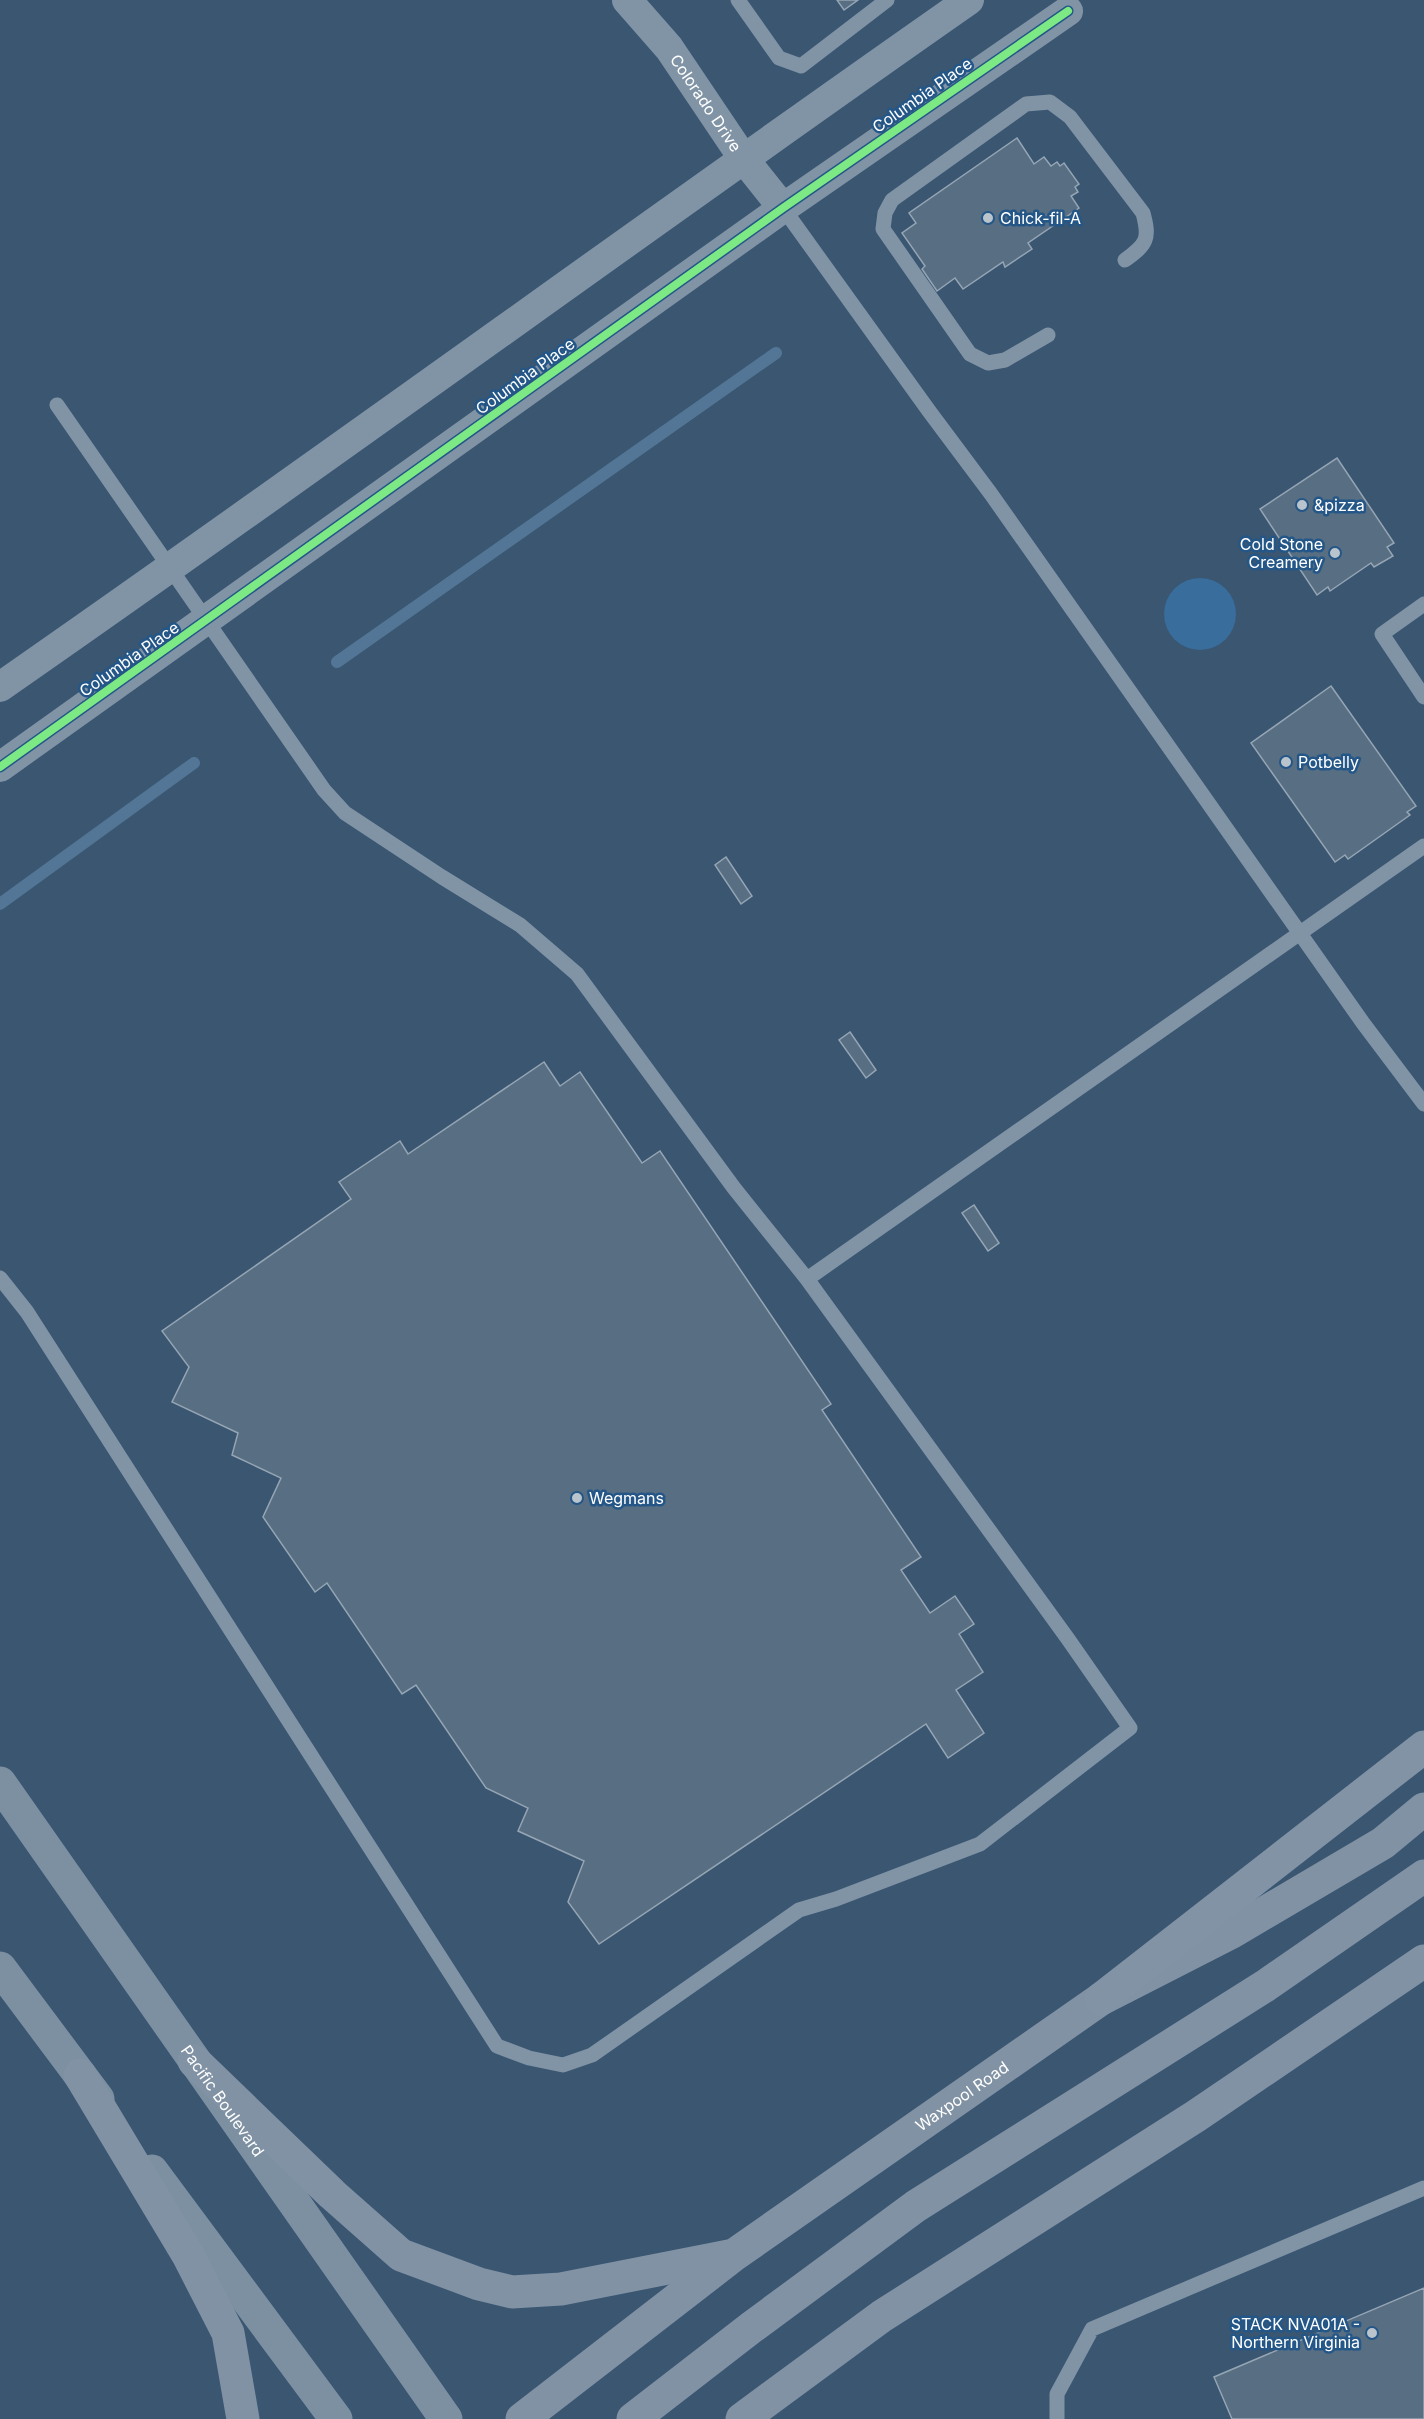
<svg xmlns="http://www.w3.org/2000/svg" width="1424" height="2419" font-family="Inter,sans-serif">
	<rect width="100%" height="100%" fill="#3a5671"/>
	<path fill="#386d9c" d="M1164 614a36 36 0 1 1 72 0a36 36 0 1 1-72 0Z"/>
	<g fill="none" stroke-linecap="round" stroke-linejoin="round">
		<path stroke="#537696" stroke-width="12" d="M337 662 776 353
			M0 904 194 763"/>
	</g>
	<path fill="#576e83" stroke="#95a5b4" stroke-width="1.5" d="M837 0H858L844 10Z
		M1017 138 1034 164 1044 157 1051 166 1057 162 1060 166 1064 163 1079 184 1075 187 1078 192 1071 196 1079 208 1028 243 1032 249 1005 267 1003 262 963 289 955 278 937 291 922 269 925 266 902 233 916 223 909 213Z
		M1337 458 1394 543 1387 547 1393 556 1374 567 1371 563 1330 591 1328 587 1317 595 1260 509Z
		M1331 686 1416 806 1407 812 1410 815 1348 859 1345 855 1335 862 1251 743Z
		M726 857 752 896 741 904 715 865Z
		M850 1032 876 1070 866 1078 839 1040Z
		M544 1062 560 1086 580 1072 642 1163 660 1151 831 1404 822 1410 921 1557 901 1570 930 1613 955 1596 974 1624 959 1634 983 1672 956 1690 984 1733 948 1758 926 1724 599 1944 568 1902 584 1861 518 1831 528 1808 486 1788 416 1685 402 1694 327 1583 315 1592 263 1517 281 1478 232 1455 238 1433 172 1402 189 1367 162 1331 351 1199 339 1182 400 1141 408 1154Z
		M974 1205 999 1243 988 1251 962 1213Z
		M1424 2288V2419H1232L1214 2377Z"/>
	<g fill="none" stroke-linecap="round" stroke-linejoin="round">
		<path stroke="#8194a6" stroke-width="15" d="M738 0 779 58 801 66 887 0
			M783 208 929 411 991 494 1363 1023 1424 1104
			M1048 335 1005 360 988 363 970 354 883 229 885 213 892 200 1026 104 1050 102 1070 117 1143 213C1150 239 1147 244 1125 260
			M1424 604 1382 634 1424 697
			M0 1278 27 1312 497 2046 529 2058 563 2065 592 2055 799 1910 836 1899 980 1844 1130 1728 1068 1639 807 1279 734 1188 577 974 520 925 442 877 345 813 324 790 57 405
			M807 1279 1424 846
			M1057 2419V2394L1092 2329 1424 2188"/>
		<g stroke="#8194a6" stroke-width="30">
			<path id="s1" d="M627 0 669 48 743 158 783 208"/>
			<path d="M0 687C325 461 644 227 969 0"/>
			<path d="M0 767 783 208 1068 11"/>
		</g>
		<g stroke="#7c90a2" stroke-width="33">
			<path id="s2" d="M0 1783 446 2419"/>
			<path d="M0 1968 98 2099"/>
			<path d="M152 2171 336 2419"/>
		</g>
		<g stroke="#8092a4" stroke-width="33">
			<path d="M194 2061 332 2194 401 2255 479 2284 512 2292 561 2289 729 2256"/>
			<path d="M80 2075 188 2255 228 2333 243 2419"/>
			<path id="s3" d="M522 2419 734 2255 1101 1999 1232 1932 1383 1843 1424 1809"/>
			<path d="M633 2419 752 2327 916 2206 1265 1986 1424 1876"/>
			<path d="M742 2419 882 2316 1196 2116 1424 1961"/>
		</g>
		<path stroke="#8193a5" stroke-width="33" d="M1101 1999 1424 1747"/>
		<g stroke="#245787" stroke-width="11">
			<path id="cycleway" d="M0 767 783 208 1068 11"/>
		</g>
		<use href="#cycleway" stroke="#7ce984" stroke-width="8"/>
	</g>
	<g fill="#bac4cd" stroke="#245787" stroke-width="2">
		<circle cx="988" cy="218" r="6"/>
		<circle cx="1302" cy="505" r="6"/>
		<circle cx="1335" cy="553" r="6"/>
		<circle cx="1286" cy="762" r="6"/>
		<circle cx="577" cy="1498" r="6"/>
		<circle cx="1372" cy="2333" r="6"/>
	</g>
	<g text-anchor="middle" stroke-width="5" stroke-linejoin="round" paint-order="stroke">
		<g font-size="16" fill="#fff" stroke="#245787">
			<text transform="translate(922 95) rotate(-35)" y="6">Columbia Place</text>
			<text dy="6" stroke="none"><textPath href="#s1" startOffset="130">Colorado Drive</textPath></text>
			<text transform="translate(525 376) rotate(-36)" y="6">Columbia Place</text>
			<text transform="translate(129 659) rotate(-35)" y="6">Columbia Place</text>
			<text dy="6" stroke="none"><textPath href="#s3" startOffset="546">Waxpool Road</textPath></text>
			<text dy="6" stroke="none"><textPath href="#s2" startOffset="388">Pacific Boulevard</textPath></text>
		</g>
		<g font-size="16" fill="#fff" stroke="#245787" text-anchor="start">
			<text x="1000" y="224">Chick-fil-A</text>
			<text x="1314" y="511">&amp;pizza</text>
			<text x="1323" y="550" text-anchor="end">Cold Stone<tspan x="1323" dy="18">Creamery</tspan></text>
			<text x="1298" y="768">Potbelly</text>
			<text x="589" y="1504">Wegmans</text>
			<text x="1360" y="2330" text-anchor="end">STACK NVA01A -<tspan x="1360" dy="18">Northern Virginia</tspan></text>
		</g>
	</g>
</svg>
